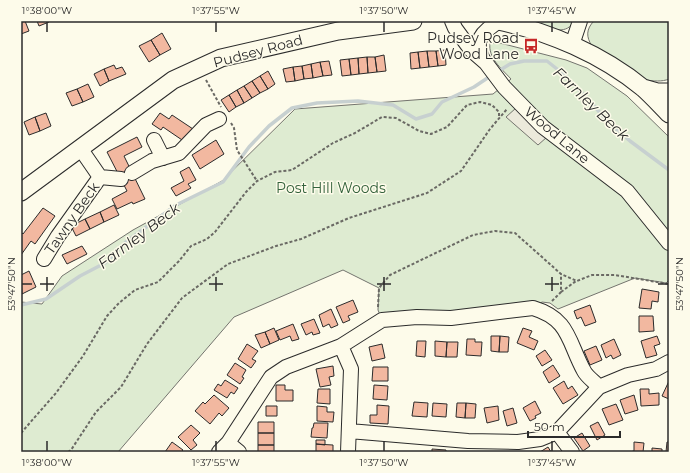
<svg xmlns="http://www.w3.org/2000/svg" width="690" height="473" font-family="Montserrat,sans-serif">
	<rect width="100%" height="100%" fill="#fdfbea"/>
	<path fill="#deebd1" stroke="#74746e" d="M520 21H574C570 28 566 30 558 30Z
		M594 21H669V79C662 82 653 81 645 80L592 46C586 37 586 29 594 21Z
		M490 43H500L566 60 587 68 627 96 669 137V280L666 283 635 278 558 309 550 303 542 302 533 308 382 320 378 310 379 288 343 270 234 317 118 452H21V302L42 304 62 276 133 230 222 181 295 109 493 94 511 79C501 68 488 58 490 43Z"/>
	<path fill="#eceadb" stroke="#74746e" d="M516 108 547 137 538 145 506 117Z"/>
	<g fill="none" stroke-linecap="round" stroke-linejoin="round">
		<path stroke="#c7d0d0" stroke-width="3.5" d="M497 72 510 64 524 61H547L562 73 587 98 609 123 630 141 669 170
			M21 305 46 299 80 276 105 263 126 242 176 205 223 182 249 147 269 126 292 108 317 103 358 101 393 105 416 119 432 114 442 102 474 87 492 75"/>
	</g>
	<path fill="#f2b8a0" stroke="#2b2b2b" d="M21 21H25L29 31 21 34Z
		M37 21H49V22L39 26Z
		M162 33 171 49 160 55 151 40Z
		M151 40 160 55 149 62 139 46Z
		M445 50 446 65 438 66 436 51Z
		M427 51 429 67 420 68 418 52Z
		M427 51H436L438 66 429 67Z
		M418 52 420 68 411 69 410 53Z
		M384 55 386 71 377 72 375 57Z
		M367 57 368 73 359 74 358 58Z
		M367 57H375L377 72 368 73Z
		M358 58 359 74 351 75 349 59Z
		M349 59 351 75 342 76 340 60Z
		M329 61 332 75 323 76 320 62Z
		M320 62 323 76 313 78 311 64Z
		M311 64 313 78 304 79 302 66Z
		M114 65 116 69 122 67 126 74 109 81 104 69Z
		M302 66 304 79 295 81 293 67Z
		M293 67 295 81 286 82 283 69Z
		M104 69 109 81 100 86 94 74Z
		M268 71 275 84 268 89 260 76Z
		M260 76 268 89 260 93 252 81Z
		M252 81 260 93 252 98 244 86Z
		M88 84 94 97 83 102 77 89Z
		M244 86 252 98 244 103 237 90Z
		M77 89 83 102 72 106 66 93Z
		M237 90 244 103 236 107 229 95Z
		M229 95 236 107 229 112 221 100Z
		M46 113 51 126 40 131 35 117Z
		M160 113 169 119 172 115 193 129 185 142 163 127 161 130 152 124Z
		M35 117 40 131 29 135 24 122Z
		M137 137 142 147 124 156 145 199 133 204 132 202 117 209 112 199 127 191 107 152Z
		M216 140 224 154 200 169 192 155Z
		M189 167 196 180 188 184 191 188 176 196 171 188 184 181 180 172Z
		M114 205 119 215 104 222 100 212Z
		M43 208 55 216 35 244 31 241 21 255V232L23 234Z
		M100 212 104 222 90 229 85 219Z
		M85 219 90 229 76 236 71 226Z
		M82 246 87 254 67 264 62 255Z
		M29 271 36 287 22 294 21 275Z
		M642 289 659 292 658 302 652 301 651 309 639 308Z
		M353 300 358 312 348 316 350 320 343 323 336 307Z
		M590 305 596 322 585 326 581 317 577 319 574 311Z
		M331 309 338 325 331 328 329 324 323 327 319 315Z
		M639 316H653L654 331 639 332Z
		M314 319 320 333 313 335 312 332 306 335 301 324Z
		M293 324 299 339 292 341 290 336 280 340 276 331Z
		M274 328 279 340 270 344 265 332Z
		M523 328 532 331 529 337 538 341 534 350 517 343Z
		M265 332 270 344 261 348 255 335Z
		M491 336H500L499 352 491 351Z
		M500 336 509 337 508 352H499Z
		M657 336 660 344 654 346 657 355 646 358 641 341Z
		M467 339H475V342H482L481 356 466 355Z
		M614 339 621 355 613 359 611 355 606 358 601 345Z
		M417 341H426L425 357 416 356Z
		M435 341 447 342 446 357 435 356Z
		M447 342H458L457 357H446Z
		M247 344 258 351 252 359 256 361 251 368 238 359Z
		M382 344 385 358 372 361 369 347Z
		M596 346 602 360 590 365 584 351Z
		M545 350 552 360 542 366 536 356Z
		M235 363 246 370 242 377 244 378 240 384 227 375Z
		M553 365 560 376 549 383 543 372Z
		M333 366 334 376 329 377 331 385 320 387 316 369Z
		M373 367H388V381H372Z
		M225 380 238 388 234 394 231 392 227 398 214 390 218 384 221 386Z
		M564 381 568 389 572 386 578 395 563 404 553 388Z
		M669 381V399L662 396Z
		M276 385H285V390H293V401H276Z
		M374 385 388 386 387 400 373 399Z
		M318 389H330V404L317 403Z
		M640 389H649V394L659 393V405L641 406Z
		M214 395 229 408 222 416 219 413 210 424 195 411 203 402 205 404Z
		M634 395 638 410 625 414 620 400Z
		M535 401 541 413 535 416 536 418 530 421 523 408Z
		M414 402 428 403 427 417 412 416Z
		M433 403 447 404 446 417 432 416Z
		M457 403H466L465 418 456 417Z
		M466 403 476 404 475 418H465Z
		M616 404 623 420 609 425 602 409Z
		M377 405 389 406 388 424 370 423V415H377Z
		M266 406H277V416H266Z
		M317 406 327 407V412H334L333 422 317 421Z
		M498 406 499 420 487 423 484 408Z
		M513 408 517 423 507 426 503 411Z
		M258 422H274V433H258Z
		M598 422 605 435 597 440 590 426Z
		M314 423H328L327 438 311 437 312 428H313Z
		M191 425 200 433 193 440 197 445 191 450 178 437Z
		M258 433H274V445H258Z
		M582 433 590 446 583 451 574 438Z
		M316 440H325V445L316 444Z
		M172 442 183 450 181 452H165Z
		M634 442 644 443 643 452H629L634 451Z
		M667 442H669V452H666Z
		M316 444 333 445V452H316Z
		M258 445H274V452H258Z
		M548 447 551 452H540Z
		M652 448 662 449V452H652Z
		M432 449 446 450V452H432Z"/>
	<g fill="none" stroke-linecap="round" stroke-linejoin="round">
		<g stroke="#2b2b2b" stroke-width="16">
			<path id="minor" d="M452 21 455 28 471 50 486 63 504 87 543 127 627 191 669 243
				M572 45 580 21
				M484 61C472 40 482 33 499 21
				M154 140 163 158
				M80 148 100 177
				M132 173 152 161 179 153 206 125 219 119
				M44 259 58 236 100 177 121 179
				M341 346 351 369 348 452
				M349 431 468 441 518 442 540 439 557 432 599 387 628 375 656 369 669 362
				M557 432 572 452
				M228 443 239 452
				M219 452 228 443 271 377 286 367 341 346 382 320 417 317 451 318 533 308C570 319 568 342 584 371 587 377 595 382 599 387"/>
		</g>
		<g stroke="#2b2b2b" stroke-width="19">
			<path id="major" d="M498 21C548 31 603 55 643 88 652 96 661 106 669 114
				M643 88 657 92H669
				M21 192 173 80 221 58 338 31 413 21"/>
		</g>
		<path stroke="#6a6964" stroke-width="2" stroke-dasharray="3 2" stroke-linecap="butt" d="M206 80 221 107
			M231 123 234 128 237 150 257 181
			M561 292 576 281
			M552 301 561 292V274
			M378 307 379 288 390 275 473 235 495 231 515 233 561 274 577 281 592 275H615L669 284
			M21 433 56 393 83 356 107 316 119 303 135 290 158 282 179 261 191 246 207 239 215 232 246 192 257 181 275 172 292 170 333 143 355 133 382 117 396 118 419 131 431 134 447 127 467 105 480 102 492 105 499 112V119
			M68 452 71 450 96 412 121 387 147 344 182 298 228 264 276 246 301 239 349 218 427 193 461 171 490 129 507 109"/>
		<use href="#minor" stroke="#fdfbea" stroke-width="14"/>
		<use href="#major" stroke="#fdfbea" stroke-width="17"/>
	</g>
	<path fill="none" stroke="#2b2b2b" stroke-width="1.5" d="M47 22V32M216 22V32M384 22V32M552 22V32M47 277V291M216 277V291M384 277V291M552 277V291M22 284H32M40 284H54M209 284H223M377 284H391M545 284H559M658 284H668M47 441V451M216 441V451M384 441V451M552 441V451"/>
	<defs>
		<g id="bus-bare" transform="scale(1.2)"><path d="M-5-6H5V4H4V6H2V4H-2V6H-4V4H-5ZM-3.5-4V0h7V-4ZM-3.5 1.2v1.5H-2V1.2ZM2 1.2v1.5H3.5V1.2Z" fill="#c62828" stroke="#fdfbea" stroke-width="2.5" paint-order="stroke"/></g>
	</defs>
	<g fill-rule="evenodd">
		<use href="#bus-bare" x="531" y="46"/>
	</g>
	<g text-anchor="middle" stroke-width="3" stroke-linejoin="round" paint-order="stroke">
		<g font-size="14" fill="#2b2b2b" stroke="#fdfbea" text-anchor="end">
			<text x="519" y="43">Pudsey Road<tspan x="519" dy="16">Wood Lane</tspan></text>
		</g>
		<g font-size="14" fill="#2b2b2b" stroke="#fdfbea">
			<text transform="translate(258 51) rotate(-15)" y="5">Pudsey Road</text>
			<text transform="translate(557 135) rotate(40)" y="5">Wood Lane</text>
			<text transform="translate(72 218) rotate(-55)" y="5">Tawny Beck</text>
		</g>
		<g font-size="14" fill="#34623c" stroke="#fdfbea">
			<text x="331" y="193">Post Hill Woods</text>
		</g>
		<g font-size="15" font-style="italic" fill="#2b2b2b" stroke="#fdfbea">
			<text transform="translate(591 104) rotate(44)" y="5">Farnley Beck</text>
			<text transform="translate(139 236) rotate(-37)" y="5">Farnley Beck</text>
		</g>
	</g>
	<rect width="690" height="473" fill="none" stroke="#fdfbea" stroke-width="44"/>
	<path d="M528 431v6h92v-6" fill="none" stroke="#2b2b2b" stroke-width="2"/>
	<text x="534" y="431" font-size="12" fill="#2b2b2b" stroke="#fdfbea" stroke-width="3" paint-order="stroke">50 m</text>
	<rect x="22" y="22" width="646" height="429" fill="none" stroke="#2b2b2b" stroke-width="1.5"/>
	<g font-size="10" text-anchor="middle" fill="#2b2b2b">
		<text x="47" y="14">1°38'00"W</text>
		<text x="216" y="14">1°37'55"W</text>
		<text x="384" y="14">1°37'50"W</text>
		<text x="552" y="14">1°37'45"W</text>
		<text transform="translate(11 284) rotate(-90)" y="4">53°47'50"N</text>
		<text transform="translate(679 284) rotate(-90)" y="4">53°47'50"N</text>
		<text x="47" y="466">1°38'00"W</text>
		<text x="216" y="466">1°37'55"W</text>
		<text x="384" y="466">1°37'50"W</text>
		<text x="552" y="466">1°37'45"W</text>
	</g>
</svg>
